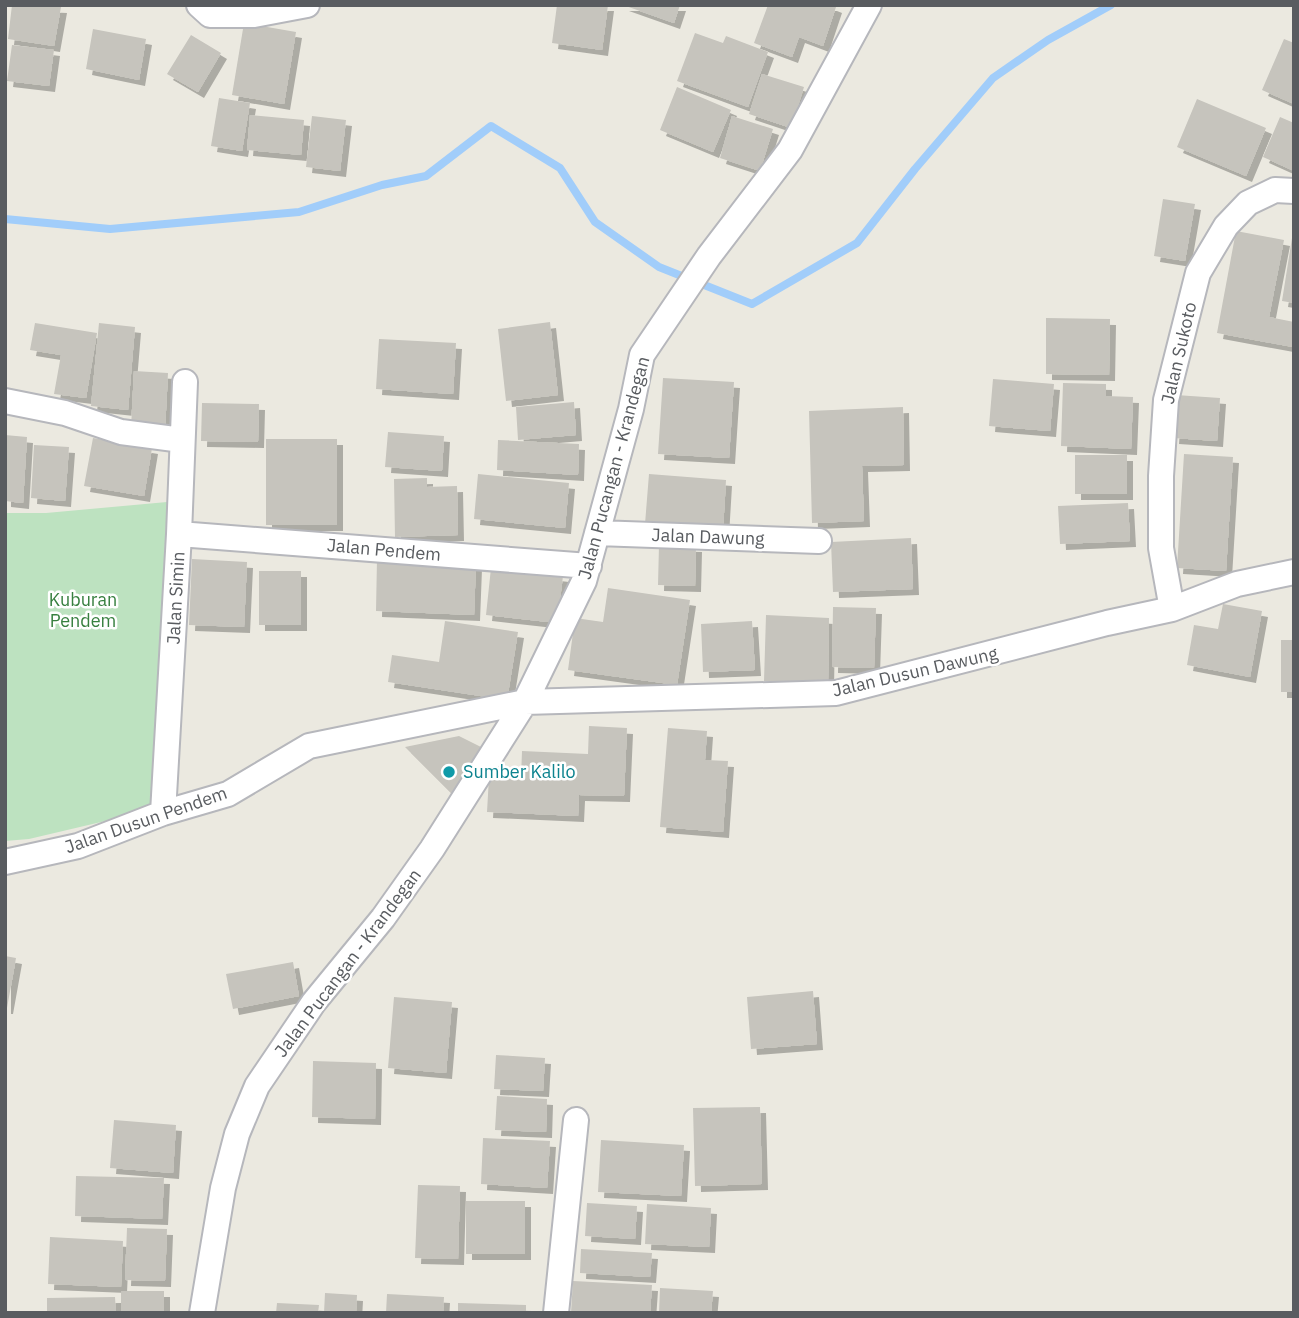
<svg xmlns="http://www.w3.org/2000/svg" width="1299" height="1318" font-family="'IBM Plex Sans',sans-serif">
	<defs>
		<filter id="shadow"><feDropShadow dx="6" dy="6" stdDeviation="0" flood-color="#0004"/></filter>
	</defs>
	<rect width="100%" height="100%" fill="#ebe9e0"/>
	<path fill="#bde2c0" d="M167 502 152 810 29 839 5 841V513H46Z"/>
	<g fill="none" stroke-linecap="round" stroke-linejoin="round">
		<path stroke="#a1cdfa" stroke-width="8" d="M5 219 110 229 299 212 382 185 426 176 491 126 560 168 595 222 659 267 752 304 857 243 915 169 993 78 1048 40 1111 5"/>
	</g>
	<path fill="#c6c4bd" filter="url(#shadow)" d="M12 5 61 7 54 46 8 39Z
		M557 5H608L602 50 552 43Z
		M623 5H680L674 23Z
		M768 5H831L836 7 823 46 799 37 792 57 754 43Z
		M244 23 296 32 284 104 232 95Z
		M93 29 146 39 139 80 86 69Z
		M695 33 723 43 726 36 768 52 748 107 677 81Z
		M191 35 221 53 198 92 167 74Z
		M1284 39 1294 43V104L1262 90Z
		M12 45 54 50 49 86 7 81Z
		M762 74 804 87 791 128 749 114Z
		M677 87 731 110 713 152 660 130Z
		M219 98 250 103 242 151 211 146Z
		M1197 99 1266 128 1246 176 1177 147Z
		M250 115 304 120 301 155 247 150Z
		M312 116 346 120 340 171 306 167Z
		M732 116 773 129 760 171 720 158Z
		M1280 117 1294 123V171L1263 157Z
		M1163 199 1195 204 1185 261 1154 256Z
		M1236 231 1284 240 1269 317 1294 322 1293 347 1217 333Z
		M1292 238H1294V303L1282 301Z
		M1046 318 1110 319 1109 375 1046 374Z
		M550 322 558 395 506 401 498 329Z
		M35 323 97 333 86 398 54 394 61 355 30 350Z
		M99 323 135 327 128 410 91 406Z
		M379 339 456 343 453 394 376 389Z
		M134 371 168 373 165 430 131 428Z
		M663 378 734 382 729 458 658 454Z
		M993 379 1054 384 1050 431 989 426Z
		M1063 383 1106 384V396L1133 397 1131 449 1061 446Z
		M1176 395 1220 398 1217 441 1173 438Z
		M574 402 576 435 518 440 516 407Z
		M202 403 259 404 258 442 201 441Z
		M903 407 904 465 862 466 864 521 812 523 809 411Z
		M388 432 444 436 442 471 385 467Z
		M5 435 27 437 23 503 5 501Z
		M93 438 152 448 144 496 84 486Z
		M266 439H337V525H266Z
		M498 440 579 444 578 475 497 470Z
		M34 445 69 447 65 501 31 498Z
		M1184 454 1233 457 1226 571 1177 568Z
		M1075 455H1127V494H1075Z
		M478 474 569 483 565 528 474 519Z
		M649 474 726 480 723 530 645 524Z
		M427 478V487L457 486 458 535 395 537 394 479Z
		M1128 503 1130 541 1060 544 1058 506Z
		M911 538 913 589 833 592 831 542Z
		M659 545 696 546 695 586 658 585Z
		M192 559 247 562 244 627 189 625Z
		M377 559 476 563 474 615 376 611Z
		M491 568 563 576 557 623 486 615Z
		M259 571H301V625H259Z
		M608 588 690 600 677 685 568 670 575 618 603 622Z
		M1223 604 1262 611 1250 677 1187 665 1194 625 1218 629Z
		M833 607 876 608 874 668 832 667Z
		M766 615 829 618 828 684 764 681Z
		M445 621 518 632 507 700 388 682 392 655 439 662Z
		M752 621 755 670 703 672 701 624Z
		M1281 640H1294V692H1281Z
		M589 726 627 728 624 796 579 795 578 816 487 812 489 777 521 778 522 751 588 754Z
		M668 728 707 731 705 760 728 761 723 832 660 827Z
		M459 736 481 747 454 796 405 747Z
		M5 956 16 958 7 1008H5Z
		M293 962 299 996 233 1009 226 974Z
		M813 991 817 1044 751 1049 747 997Z
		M394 997 452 1002 446 1073 388 1068Z
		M496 1055 545 1058 543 1091 494 1089Z
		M313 1061 376 1063 375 1119 312 1117Z
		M497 1096 547 1099 546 1132 495 1130Z
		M760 1107 762 1184 695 1186 693 1108Z
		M114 1120 176 1125 173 1173 110 1168Z
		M483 1138 550 1141 547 1188 481 1184Z
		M601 1140 684 1145 681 1196 598 1192Z
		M76 1176 164 1178 162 1219 75 1216Z
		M418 1185 460 1186 458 1259 415 1258Z
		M466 1201H525V1254H466Z
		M587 1203 637 1206 635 1239 585 1236Z
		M647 1204 711 1208 709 1247 645 1244Z
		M127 1228 167 1229 165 1281 125 1280Z
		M50 1237 123 1241 121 1287 48 1284Z
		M581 1249 652 1253 650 1277 580 1273Z
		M573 1281 652 1285 650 1313H571Z
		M660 1288 713 1291 711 1313H659Z
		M121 1291H164V1313H121Z
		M325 1293 357 1295 356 1313H324Z
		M387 1294 444 1297 443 1313H386Z
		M115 1297 116 1313H47V1298Z
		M277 1303 319 1305 318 1313H276Z
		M458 1303 526 1305V1313H458Z"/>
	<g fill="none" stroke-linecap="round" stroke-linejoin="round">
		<g stroke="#b6b7bc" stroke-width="28">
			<path id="minor" d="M199 5 210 15H254L307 5
				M5 401 65 413 121 432 182 440
				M597 533 819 541
				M179 534 589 566
				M1172 609 1161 548V476L1166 400 1198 273 1226 226 1248 203 1275 190 1294 191
				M163 813 179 534 185 382
				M5 862 78 846 163 813 228 794 309 746 525 702 836 693 1107 623 1172 609 1237 584 1294 572
				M202 1313 223 1188 237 1134 257 1086 314 1002 383 918 432 849 525 702 584 581 631 409 642 355 709 256 790 150 869 5
				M556 1313 576 1120"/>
		</g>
		<use href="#minor" stroke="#fff" stroke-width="24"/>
	</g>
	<circle fill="#0f9aa8" stroke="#fff" stroke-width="2.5" cx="449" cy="772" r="7"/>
	<g text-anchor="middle" stroke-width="5" stroke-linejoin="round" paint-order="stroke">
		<g font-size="18" fill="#595c60" stroke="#fff">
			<text transform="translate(1179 353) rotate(-77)" y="6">Jalan Sukoto</text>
			<text transform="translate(614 468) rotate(-75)" y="6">Jalan Pucangan - Krandegan</text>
			<text transform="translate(708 537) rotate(2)" y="6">Jalan Dawung</text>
			<text transform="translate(384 550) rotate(5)" y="6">Jalan Pendem</text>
			<text transform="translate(176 598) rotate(-87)" y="6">Jalan Simin</text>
			<text transform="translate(915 672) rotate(-13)" y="6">Jalan Dusun Dawung</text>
			<text transform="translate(146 820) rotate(-19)" y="6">Jalan Dusun Pendem</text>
			<text transform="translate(348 963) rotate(-53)" y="6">Jalan Pucangan - Krandegan</text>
		</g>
		<g font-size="18" fill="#388040" stroke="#fff">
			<text x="83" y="606">Kuburan<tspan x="83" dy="21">Pendem</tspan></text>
		</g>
		<g font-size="18" fill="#0d838f" stroke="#fff" text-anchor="start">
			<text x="463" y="778">Sumber Kalilo</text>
		</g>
	</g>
	<rect width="1299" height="1318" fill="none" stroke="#595c60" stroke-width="14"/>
</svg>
